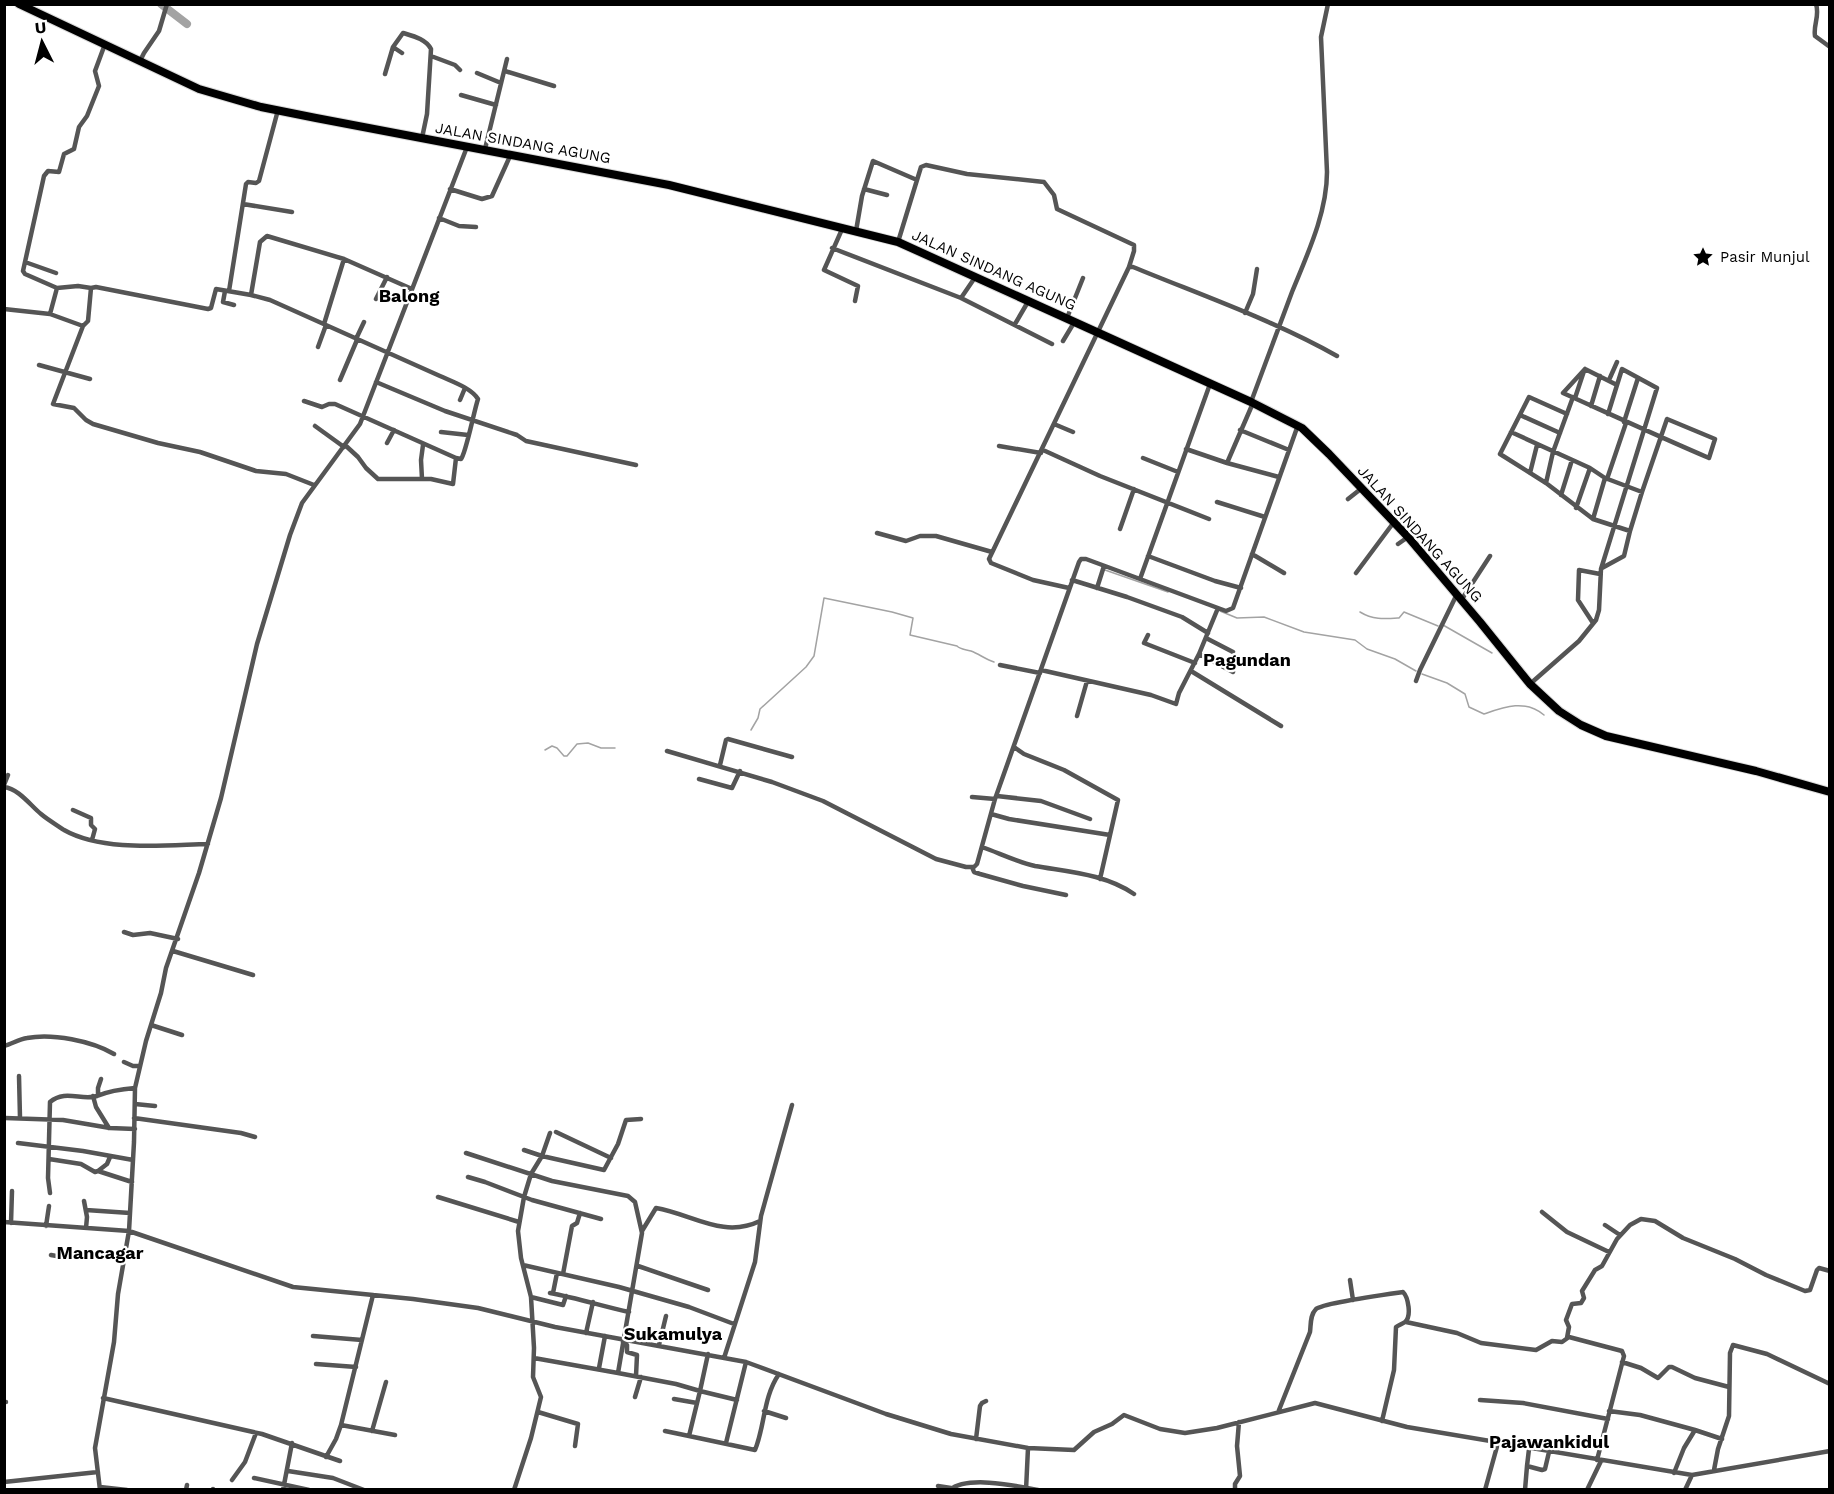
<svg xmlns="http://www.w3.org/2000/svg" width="1834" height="1494" font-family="'Work Sans',sans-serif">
	<rect width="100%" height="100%" fill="#fff"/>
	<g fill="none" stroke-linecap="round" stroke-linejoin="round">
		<path stroke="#a3a3a3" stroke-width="1.5" d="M1105 570 1168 592
			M1220 611 1237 618 1264 617 1304 632 1355 640 1367 649 1395 659 1416 671
			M1360 612C1373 620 1384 619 1399 618L1404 612 1438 626
			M1443 625 1492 653
			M1422 674 1447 683 1465 694 1469 707 1484 714C1504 707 1525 699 1544 715
			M751 730 758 718 760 709 806 667 814 656 824 598 892 612 913 618 910 635 957 646C961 650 965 649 971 651 979 654 985 659 994 662
			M545 750 552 746 557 748 564 756H567L577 744 588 743 601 748H615"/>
		<path stroke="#a3a3a3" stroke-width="8" d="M161 4 187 24"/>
		<g stroke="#dbdbdb" stroke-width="10">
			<path id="primary" d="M19 4 199 89 261 107 316 118 669 185 898 242 1251 402 1302 428 1329 454 1408 537 1480 622 1530 684 1559 711 1581 725 1606 736 1756 771 1830 792"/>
		</g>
		<path stroke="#555" stroke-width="4.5" d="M1816 4C1820 16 1813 25 1815 36L1830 47
			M105 44 95 71 99 86 87 116 79 127 74 149 64 154 59 172 48 171 44 176 23 271 25 274 57 288 50 314 83 326 53 404 74 408 86 420 93 424 158 443 200 452 256 471 286 474 314 485
			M393 47 403 33C413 36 426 39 431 49L427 114 422 138
			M431 56 455 65 460 70
			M140 61 144 53 159 31 167 4
			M505 71 554 86
			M477 73 501 83
			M385 74 393 47 402 53
			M461 95 496 105
			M485 149 507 59
			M450 189 482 199 492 196 511 154
			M864 189 887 195
			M243 204 292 212
			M439 218 459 226 476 227
			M843 227 824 270 858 286 855 301
			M856 231 862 196 873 161 917 180
			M898 242 921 167 926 165 967 174 1044 182 1054 195 1057 209 1134 245V251L1129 267
			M832 248 961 298 976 276
			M25 262 56 273
			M57 288 78 286 91 288
			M225 291 223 302 234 305
			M229 291 246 184 248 182 256 183 259 181 278 110
			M251 295 260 242 267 236 344 259 412 289
			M961 298 1052 344
			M376 299 387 277
			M4 309 50 314
			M1245 313 1253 294 1257 269
			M1067 318 1083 278
			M324 324 344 259
			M1015 324 1029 300
			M83 326 88 321 91 288 96 287 208 309 211 308 216 289 251 295 270 300 440 376C453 382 471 388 478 399 474 411 466 453 461 459L456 458
			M356 339 364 322
			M1063 341 1075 321
			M318 347 326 325
			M39 365 90 379
			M1585 369 1617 385
			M340 380 357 340
			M1609 380 1617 362
			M376 382 445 411 517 435 526 441 636 465
			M1573 397 1553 452 1546 483 1593 519 1630 531 1642 492
			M1575 398 1584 371
			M460 400 465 388
			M304 401 322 407 329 404H335L456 458 453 484 431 479H378L366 468 358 457 345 445
			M1251 402C1265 365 1278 329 1292 292 1307 255 1327 213 1327 172L1321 37 1328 4
			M1591 406 1600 376
			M1520 415 1560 433
			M1624 422 1638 378
			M1054 424 1073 432
			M315 426 344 447
			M1240 430 1289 450
			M441 432 468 435
			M1511 432 1590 468 1605 478 1642 492 1667 419 1715 439 1709 458C1660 437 1612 415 1563 393L1585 369
			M387 443 394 430
			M999 446 1041 453
			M1186 449 1227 463 1253 403
			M1043 450 1100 476 1209 519
			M1143 458 1178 472
			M1227 463 1279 477
			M1530 473 1537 445
			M422 479 421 460 423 445
			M1607 479 1626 423
			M1546 483 1500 454 1529 397 1567 414
			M1561 495 1572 460
			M1348 499 1362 488
			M1217 502 1265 517
			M1576 508 1590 468
			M1593 519 1605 478
			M1120 529 1134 489
			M877 533 906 541 920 536H936L992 552
			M1398 544 1408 537
			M1252 554 1284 573
			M1148 556 1215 581 1241 588
			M1602 568 1624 556 1630 531
			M1356 573 1394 522
			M1140 579 1226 611 1233 608 1298 425
			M1072 580 1127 597 1182 617 1208 633
			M1069 588 1033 580 991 563 989 559 1129 267H1133C1201 295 1273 320 1337 356
			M1097 588 1104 566
			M1462 599 1490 556
			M1593 623 1578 600 1579 570 1600 574
			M1148 635 1144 643 1195 663
			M1206 638 1233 652
			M1199 654 1233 672
			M1000 665 1040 673
			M1041 670 1151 695 1176 704 1179 693 1199 654 1218 608
			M1191 671 1281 726
			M1416 681 1420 670 1457 594
			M1530 684 1579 641 1596 620 1599 610 1601 569 1657 388 1622 369 1608 414
			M1077 716 1087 681
			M1014 747 1024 754 1064 770 1118 800 1100 879
			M667 751 772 782 823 801 936 859 966 867H974L977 864 995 799 1079 562 1081 559H1086L1140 579 1210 384
			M720 765 726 740 728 739 792 757
			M699 779 732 788 740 771
			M4 785 8 775
			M4 787C19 789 30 805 41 814 48 820 57 825 64 830 103 852 165 845 208 844
			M997 796 1041 801 1090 819
			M972 797 995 799
			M73 810 91 818V825L95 829 92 840
			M991 814 1009 819 1110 835
			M982 847C999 853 1017 862 1035 866 1069 872 1105 874 1134 894
			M972 867 974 872 980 874 1023 886 1066 895
			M124 932 133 935 150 933 178 939
			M173 951 253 975
			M151 1025 182 1035
			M4 1046C12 1044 19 1039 27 1038 52 1033 92 1041 114 1054
			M124 1062 133 1066H140
			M19 1076 20 1118
			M98 1095V1088L101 1079
			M93 1096 96 1107 109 1128
			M135 1104 155 1106
			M5 1118 63 1120 110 1128 135 1129
			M134 1118 241 1133 255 1137
			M556 1132 611 1158
			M18 1143 83 1151 133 1160
			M524 1150 542 1156 550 1133
			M466 1153 552 1181 628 1196 635 1202 642 1233 618 1373 534 1358
			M49 1159 81 1164 95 1172 98 1171 132 1182
			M98 1171 107 1164 110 1157
			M468 1177 485 1182 532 1200 601 1219
			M50 1193 48 1178 50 1102C65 1089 82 1101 97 1096 109 1091 122 1089 135 1088
			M438 1197 519 1222
			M84 1201 87 1217 86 1228
			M86 1210 130 1213
			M1542 1212 1567 1232 1609 1252
			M4 1222 129 1231 293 1287 413 1299 478 1308 555 1327 746 1362 886 1414 951 1434 1028 1448 1074 1450 1094 1432 1112 1424 1124 1415 1160 1429 1185 1433 1217 1428 1315 1403 1407 1427 1692 1475
			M11 1223 12 1191
			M1605 1225 1620 1235
			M46 1226 49 1206
			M642 1231 656 1208C692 1214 723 1239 760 1221
			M51 1255C76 1261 101 1254 126 1257
			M523 1265 619 1287 689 1307 734 1324
			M638 1266 708 1290
			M563 1274 572 1226 577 1223 580 1213
			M1350 1280 1353 1300
			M550 1293C577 1298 602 1306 629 1312
			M553 1293 557 1273
			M531 1297 563 1305 566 1296
			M1406 1322 1457 1333 1481 1343 1536 1350 1552 1341 1562 1342 1569 1337 1622 1351 1624 1356 1597 1460
			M586 1333 593 1302
			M313 1336 362 1340
			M1567 1338 1569 1327 1566 1320 1572 1304 1581 1303 1584 1298 1582 1291 1595 1270 1602 1266 1617 1239 1630 1225 1641 1219 1655 1221 1683 1238 1735 1259 1766 1275 1805 1291 1810 1290 1817 1270 1819 1268 1830 1271
			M623 1342 627 1345V1352L637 1355 636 1376
			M659 1345 666 1316
			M724 1358 755 1262 761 1216 792 1105
			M1622 1362 1641 1368 1658 1378 1669 1367H1672L1695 1378 1729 1387
			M316 1364 356 1367
			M599 1368 605 1336
			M618 1373 676 1384 700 1391 708 1354
			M635 1397 641 1377
			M103 1398 262 1434 340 1461
			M674 1399 697 1403
			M737 1400 700 1391 689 1436 755 1450C765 1426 763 1397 779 1374
			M1480 1400 1523 1403 1608 1419
			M4 1402H6
			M1279 1410 1310 1332C1311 1324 1310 1315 1316 1309 1323 1303 1389 1294 1403 1292 1408 1297 1412 1316 1405 1322 1402 1324 1399 1325 1396 1327L1394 1370 1382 1421
			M764 1411 786 1418
			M1609 1411 1640 1415 1695 1430 1684 1448 1674 1473
			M538 1412 578 1424 575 1446
			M341 1425 395 1435
			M1695 1430 1722 1439
			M372 1431 386 1382
			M665 1431 689 1436
			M976 1439 980 1406 982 1403 986 1401
			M726 1443 746 1362
			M1529 1449 1527 1466 1542 1470 1545 1469 1549 1452
			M326 1457 336 1439 341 1425 373 1295
			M1714 1470 1718 1449 1729 1416 1730 1353 1733 1345 1767 1354 1830 1384
			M288 1471 333 1478 364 1490
			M254 1478 309 1490
			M232 1480 245 1462 256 1433
			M4 1482 98 1472
			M938 1486 951 1488
			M100 1487 127 1490
			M100 1490 95 1448 114 1342 118 1294 129 1231 134 1142 135 1088 146 1041 161 993 166 968 199 873 221 798 257 644 290 535 302 503 360 424 467 147
			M186 1490 187 1485
			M213 1490V1489
			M283 1490 292 1443
			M514 1490 531 1438 541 1397 533 1377 534 1348 531 1297 521 1258 518 1231 524 1197 531 1174 542 1156 604 1170 618 1144 626 1120 641 1119
			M950 1490C967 1475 1017 1486 1038 1490
			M1026 1490 1028 1448
			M1235 1490V1484L1240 1476 1237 1446 1239 1422
			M1485 1490 1498 1443
			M1525 1490 1527 1466
			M1587 1490 1601 1461
			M1685 1490 1692 1475 1830 1451"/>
		<use href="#primary" stroke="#000" stroke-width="8"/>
	</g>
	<defs>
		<g id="sight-bare" transform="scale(1.62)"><path d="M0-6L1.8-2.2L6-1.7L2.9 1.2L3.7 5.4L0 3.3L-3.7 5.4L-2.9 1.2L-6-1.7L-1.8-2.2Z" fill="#000" stroke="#fff" stroke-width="2.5" paint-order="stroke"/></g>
	</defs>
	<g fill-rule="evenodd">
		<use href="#sight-bare" x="1703" y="257"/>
	</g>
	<g text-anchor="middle" stroke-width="4.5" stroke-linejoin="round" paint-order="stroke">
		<g font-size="15" fill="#000" stroke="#fff">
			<text transform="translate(523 143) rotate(10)" y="5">JALAN SINDANG AGUNG</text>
			<text transform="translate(994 270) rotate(24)" y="5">JALAN SINDANG AGUNG</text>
			<text transform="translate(1420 534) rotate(48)" y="5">JALAN SINDANG AGUNG</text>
		</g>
		<g font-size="15" fill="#000" stroke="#fff" text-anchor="start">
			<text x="1720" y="262">Pasir Munjul</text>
		</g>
		<g font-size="18" font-weight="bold" fill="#000" stroke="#fff">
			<text x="409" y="302">Balong</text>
			<text x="1247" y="666">Pagundan</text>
			<text x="100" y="1259">Mancagar</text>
			<text x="673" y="1340">Sukamulya</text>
			<text x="1549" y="1448">Pajawankidul</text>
		</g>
	</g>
	<rect width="1834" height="1494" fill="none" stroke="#000000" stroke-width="12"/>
	<g transform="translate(42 42) rotate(354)" stroke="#ffffff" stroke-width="4.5" paint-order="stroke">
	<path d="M0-4.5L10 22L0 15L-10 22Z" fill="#000000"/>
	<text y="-9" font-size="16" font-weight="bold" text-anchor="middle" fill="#000000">U</text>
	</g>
</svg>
